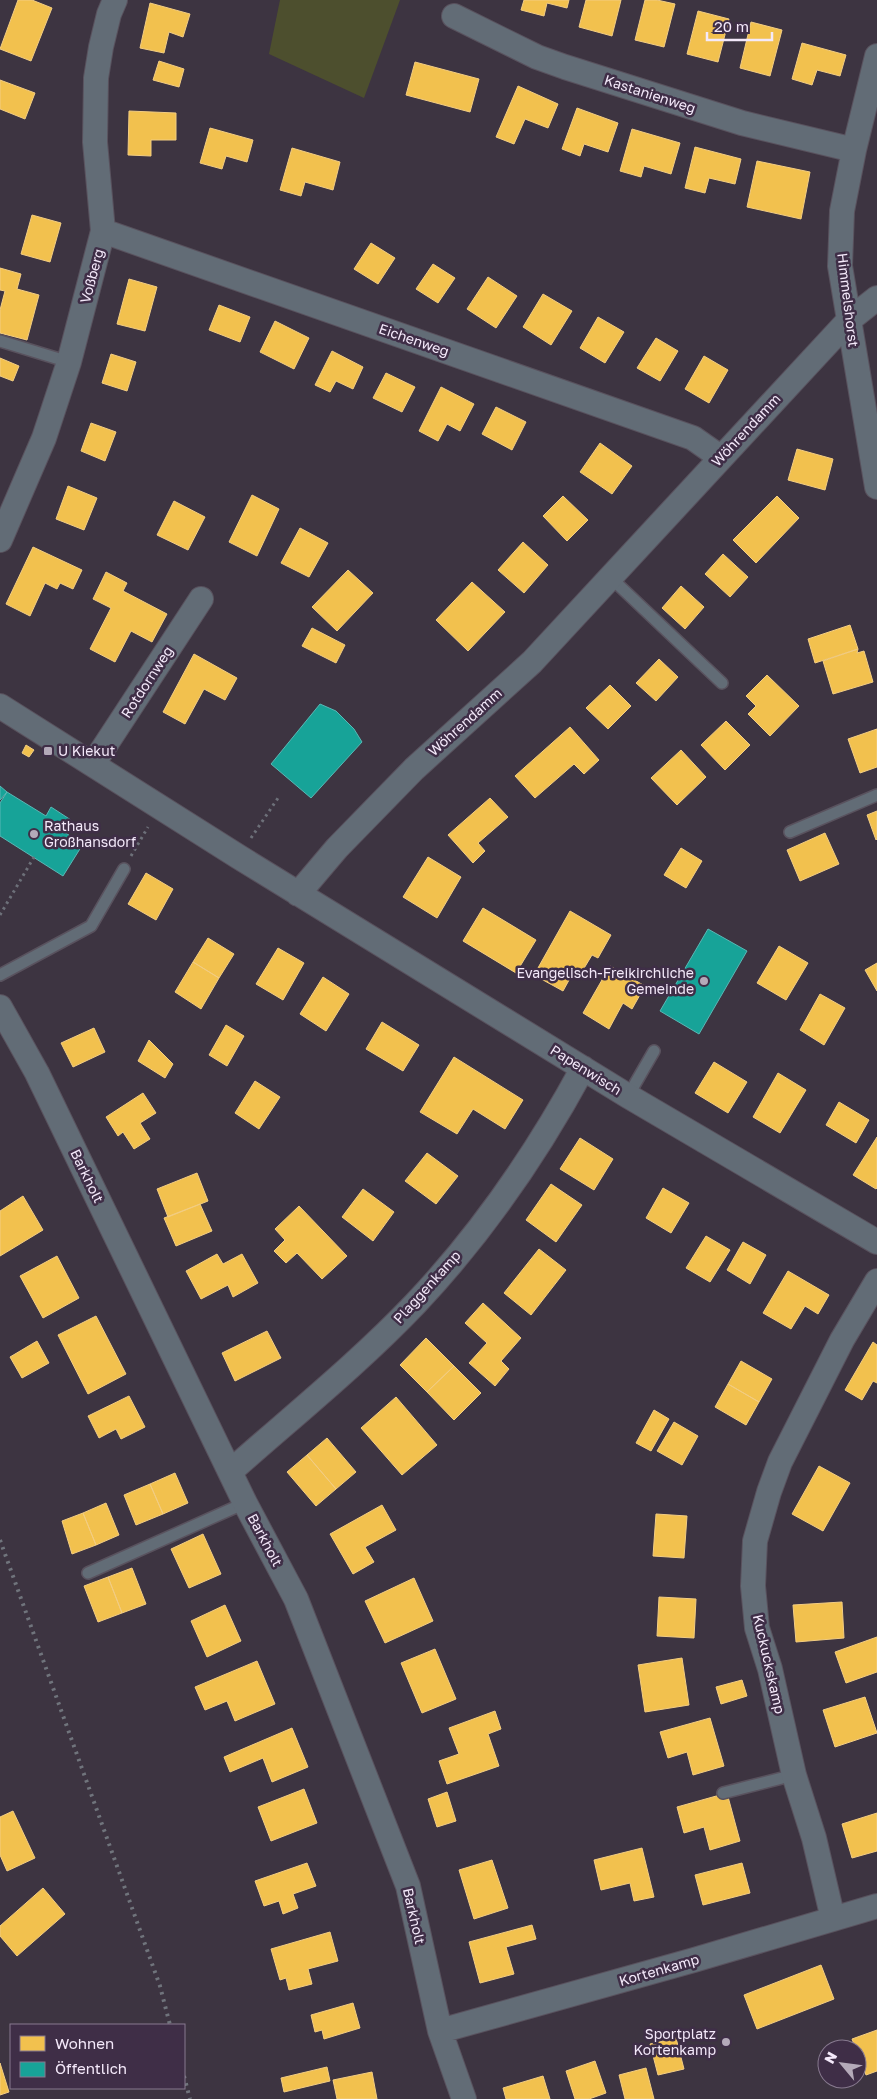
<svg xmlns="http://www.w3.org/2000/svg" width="877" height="2099" font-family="'Golos Text',sans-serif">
	<rect width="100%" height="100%" fill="#3d3441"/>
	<path fill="#4d4f2e" d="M280 0H400L364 98 269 54Z"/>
	<path fill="#f2c14e" stroke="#f3cd82" d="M18 0H32L52 8 31 61 0 49Z
		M524 0H569L567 8 547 3 544 16 521 10Z
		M586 0H621L612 36 579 27Z
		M645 0H657L675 4 664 47 635 40Z
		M150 3 190 14 183 37 169 32 164 53 140 48Z
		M698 11 729 19 718 62 687 54Z
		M751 22 782 30 770 76 740 68Z
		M802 43 846 55 840 76 817 70 812 85 792 79Z
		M159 61 184 69 179 87 153 80Z
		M415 62 479 79 470 112 406 95Z
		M0 80 35 93 25 119 0 109Z
		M518 86 558 104 548 128 525 119 514 144 496 137Z
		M577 108 618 123 608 152 584 144 580 156 562 149Z
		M129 111 176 113V140H151V156L128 155Z
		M210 128 253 140 247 162 226 156 222 169 200 163Z
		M632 129 680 143 671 174 644 166 641 177 620 171Z
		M695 147 741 159 735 184 709 178 705 193 685 188Z
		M292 148 340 162 333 190 305 182 301 196 280 190Z
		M757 161 810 172 801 219 747 207Z
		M32 215 61 223 50 262 21 254Z
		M371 243 395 258 378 284 354 269Z
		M433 264 455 278 438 303 416 289Z
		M0 268 21 274 17 289 39 295 27 340 0 333V310L5 291 0 290Z
		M488 277 517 296 496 328 467 309Z
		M129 279 157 287 145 331 117 324Z
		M543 294 572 311 551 345 523 327Z
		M219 305 250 317 240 342 209 330Z
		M598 317 624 332 605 363 580 348Z
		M275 321 309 338 294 369 260 352Z
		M656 338 678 351 660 381 637 368Z
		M332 351 363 367 353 389 336 381 330 392 315 385Z
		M111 354 136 362 127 391 102 383Z
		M704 356 728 370 709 403 685 389Z
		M0 358 19 366 13 381 0 376Z
		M386 373 415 387 402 412 373 398Z
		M441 387 474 404 460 431 447 424 438 441 419 431Z
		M496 407 526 422 512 450 482 434Z
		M91 423 116 432 105 461 81 451Z
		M600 443 632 466 612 494 580 472Z
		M797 449 833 459 825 490 788 480Z
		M68 486 97 498 84 530 56 519Z
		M252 495 279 509 257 556 229 542Z
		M563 496 588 520 567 541 543 516Z
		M777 496 799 518 756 563 733 540Z
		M174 501 205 517 188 550 157 535Z
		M300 528 328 543 309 577 281 563Z
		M523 542 548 565 524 593 498 570Z
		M33 547 82 570 73 589 60 583 57 589 45 583 30 616 6 604Z
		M723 554 748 577 730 597 705 574Z
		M348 570 373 593 337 631 312 607Z
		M106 572 127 583 123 591 167 614 152 642 131 631 115 662 90 649 111 608 93 599Z
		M472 582 505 612 468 651 436 620Z
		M681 586 704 607 685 629 662 608Z
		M850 625 858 649 815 663 808 639Z
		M312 628 345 645 336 663 302 646Z
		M858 649 857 653 864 651 873 682 833 694 823 661Z
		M194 654 237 678 225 700 204 689 185 724 163 712Z
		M659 659 678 677 656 701 636 683Z
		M767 675 799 706 770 736 748 714 756 706 746 696Z
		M610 685 631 706 608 729 586 708Z
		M726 721 750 745 725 770 701 745Z
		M570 727 599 760 584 774 574 764 535 798 515 776Z
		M877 729V767L860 773 848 739Z
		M26 745 34 750 29 757 22 753Z
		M681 750 706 777 677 805 651 778Z
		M490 798 508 817 478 843 485 851 473 863 448 835Z
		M877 811V839L876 840 867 815Z
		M825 833 839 864 800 881 787 850Z
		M681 848 702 861 686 888 664 875Z
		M428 857 461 877 437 918 403 897Z
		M146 873 173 889 156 920 128 904Z
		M483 908 536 940 516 973 463 941Z
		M570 911 611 935 598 958 592 955 580 975 574 971 563 991 534 975Z
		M208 938 234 954 219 978 193 962Z
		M779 946 808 963 786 1000 757 983Z
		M278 948 304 963 283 1000 256 984Z
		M193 962 219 978 201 1009 175 992Z
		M877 963V991L865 970Z
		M610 966 645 986 632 1009 623 1003 609 1029 583 1013Z
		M323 977 349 994 326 1031 300 1014Z
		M820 994 845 1008 824 1045 800 1030Z
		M382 1022 419 1045 403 1071 366 1049Z
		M226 1025 244 1036 227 1066 209 1055Z
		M94 1028 105 1052 73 1067 61 1043Z
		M149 1040 173 1064 165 1078 138 1061Z
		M454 1057 523 1100 505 1129 473 1109 457 1134 420 1112Z
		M714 1062 747 1082 728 1113 695 1093Z
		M778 1073 806 1090 780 1133 753 1117Z
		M255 1081 280 1097 259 1129 235 1113Z
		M143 1093 156 1113 140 1123 150 1139 134 1149 123 1132 118 1136 106 1117Z
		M839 1102 869 1120 856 1143 826 1125Z
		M877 1137V1188L876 1189 853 1175Z
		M580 1138 613 1159 594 1190 560 1169Z
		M427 1153 458 1176 436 1204 405 1181Z
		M197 1173 208 1201 168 1217 157 1189Z
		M551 1184 582 1205 556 1242 526 1220Z
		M663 1188 689 1203 671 1233 646 1218Z
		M363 1189 394 1212 373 1241 342 1217Z
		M23 1196 43 1230 0 1256V1211Z
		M200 1204 212 1231 176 1246 164 1218Z
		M299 1206 347 1256 322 1279 297 1253 286 1263 274 1251 285 1240 275 1229Z
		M706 1236 730 1250 710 1282 686 1268Z
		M743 1242 766 1255 750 1284 727 1270Z
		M539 1249 566 1270 531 1315 504 1293Z
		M217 1254 223 1264 242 1254 258 1283 233 1297 228 1285 201 1299 186 1271Z
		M57 1256 79 1298 43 1318 20 1276Z
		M788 1271 829 1295 818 1314 805 1306 791 1329 763 1313Z
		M483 1303 521 1338 501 1361 509 1369 495 1386 469 1363 487 1343 465 1323Z
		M96 1316 126 1374 88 1394 58 1335Z
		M267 1331 281 1358 235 1381 222 1353Z
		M426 1338 454 1366 427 1392 400 1365Z
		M37 1341 49 1363 22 1378 10 1357Z
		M873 1342 877 1345V1383L873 1381 862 1400 845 1390Z
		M741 1361 772 1379 759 1402 728 1384Z
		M454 1366 481 1393 454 1420 427 1392Z
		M728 1384 759 1402 746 1425 715 1407Z
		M129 1396 145 1427 121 1439 116 1429 99 1438 88 1416Z
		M396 1397 437 1445 402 1475 361 1428Z
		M654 1410 669 1419 651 1451 636 1443Z
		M674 1422 698 1436 682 1465 657 1451Z
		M327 1438 356 1472 336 1489 307 1455Z
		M307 1455 336 1489 316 1506 287 1472Z
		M819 1466 850 1483 823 1531 792 1514Z
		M175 1473 188 1503 163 1514 150 1484Z
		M150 1484 163 1514 136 1525 124 1495Z
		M106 1503 119 1535 96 1545 83 1513Z
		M382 1505 396 1530 365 1547 374 1562 353 1574 330 1534Z
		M83 1513 96 1545 72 1554 62 1521Z
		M656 1514 687 1516 684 1558 653 1556Z
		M203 1534 221 1574 189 1588 171 1549Z
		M132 1568 146 1604 122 1613 108 1577Z
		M108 1577 122 1613 98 1622 84 1586Z
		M414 1578 433 1621 385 1643 365 1601Z
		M659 1597 696 1599 694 1638 657 1636Z
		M842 1602 844 1638 796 1642 793 1605Z
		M225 1605 241 1641 207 1657 191 1621Z
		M877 1637V1672L846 1683 835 1652Z
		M435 1649 456 1699 422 1713 401 1663Z
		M682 1658 689 1705 645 1712 638 1665Z
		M257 1661 275 1704 235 1721 227 1701 205 1710 195 1687Z
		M742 1680 747 1696 721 1704 716 1687Z
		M865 1697 877 1733 835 1747 823 1710Z
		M495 1711 501 1729 488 1734 499 1766 447 1784 439 1761 459 1754 449 1728Z
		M710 1718 724 1766 693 1775 687 1752 668 1758 660 1732Z
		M292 1728 308 1767 272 1782 263 1758 230 1772 224 1757Z
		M304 1789 317 1823 271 1841 258 1807Z
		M447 1792 456 1821 437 1827 428 1799Z
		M727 1793 740 1841 710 1850 704 1827 684 1833 677 1807Z
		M13 1811 35 1858 7 1871 0 1855V1817Z
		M877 1813V1851L852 1858 842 1824Z
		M642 1848 654 1897 634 1901 630 1883 601 1890 594 1860Z
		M492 1860 508 1908 474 1919 459 1870Z
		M307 1863 316 1886 293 1894 298 1908 283 1914 279 1901 264 1906 255 1881Z
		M742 1863 750 1893 703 1905 695 1875Z
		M43 1888 65 1914 17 1956 0 1936V1926Z
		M532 1925 536 1939 506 1947 514 1974 480 1983 469 1942Z
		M330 1932 338 1961 308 1969 312 1984 289 1990 286 1978 280 1980 271 1949Z
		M821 1965 834 1999 757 2029 744 1995Z
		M353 2003 360 2028 324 2039 322 2030 315 2032 311 2015Z
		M877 2030V2071L866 2075 852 2039Z
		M676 2038 684 2069 658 2075 650 2044Z
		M595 2061 606 2093 589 2099H575L566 2071Z
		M0 2063 9 2092 0 2095Z
		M327 2067 330 2081 284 2092 281 2078Z
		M646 2068 654 2099H625L619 2075Z
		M372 2072 377 2099H337L333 2080Z
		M543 2076 550 2099H506L503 2088Z"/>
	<path fill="#17a398" stroke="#59b8b5" d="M320 704 336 711 354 729 362 742 311 798 271 764Z
		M0 786 7 792 0 800Z
		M7 792 46 816 51 807 71 820 64 832 83 844 63 876 0 836V803Z
		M708 929 747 951 699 1034 660 1011Z"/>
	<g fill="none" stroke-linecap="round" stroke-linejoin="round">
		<g stroke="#59525e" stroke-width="14">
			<path id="service" d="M0 341 69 362
				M610 577 722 683
				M790 832 877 795
				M0 975 91 926 124 869
				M628 1096 654 1051
				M88 1573 245 1503
				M723 1793 794 1775"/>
		</g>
		<g stroke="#59525e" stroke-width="26">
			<path id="minor" d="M454 16 537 57 565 67 742 123 854 150
				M877 56 854 150 842 211 840 266 877 487
				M103 231 693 438 720 457
				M0 540 44 438 69 362 103 231 95 142 96 78 101 47 109 14 115 0
				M0 706 239 857 628 1096 877 1242
				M93 764 201 599
				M298 894 337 848 414 769 532 662 849 320 877 298
				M0 1007 37 1073 245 1503 296 1599 408 1886 440 2031 464 2099
				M231 1471C293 1416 359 1363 416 1303 482 1233 537 1153 583 1068
				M833 1919 814 1838 794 1775 770 1669 757 1628 753 1586 755 1541 769 1492 780 1462 842 1340 877 1281
				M440 2031 694 1960 877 1906"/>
		</g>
		<path stroke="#6d7079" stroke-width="3" stroke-dasharray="2.5 4" stroke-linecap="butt" d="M251 838 278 798
			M131 856 148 827
			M0 915 34 857"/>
		<use href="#service" stroke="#626c76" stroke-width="11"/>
		<use href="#minor" stroke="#626c76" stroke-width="24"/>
		<path stroke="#70747c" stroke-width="4" stroke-dasharray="2.5 5" stroke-linecap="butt" d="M0 1540 160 1986 170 2025
			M184 2076 190 2099"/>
	</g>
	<g fill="#b4aab9" stroke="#3f2e47" stroke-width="2">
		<rect x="43" y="746" width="10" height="10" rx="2.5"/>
		<circle cx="34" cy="834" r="5"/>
		<circle cx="704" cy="981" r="5"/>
		<circle cx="726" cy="2042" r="5"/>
	</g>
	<g text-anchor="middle" stroke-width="5" stroke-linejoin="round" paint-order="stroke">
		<g font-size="14" fill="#f4e9fa" stroke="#3f2e47">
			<text transform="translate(650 94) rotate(18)" y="5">Kastanienweg</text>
			<text transform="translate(92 276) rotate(-75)" y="5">Voßberg</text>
			<text transform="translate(848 300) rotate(83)" y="5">Himmelshorst</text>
			<text transform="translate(414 340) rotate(19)" y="5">Eichenweg</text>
			<text transform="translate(746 430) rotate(-47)" y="5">Wöhrendamm</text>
			<text transform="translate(147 682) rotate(-57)" y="5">Rotdornweg</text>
			<text transform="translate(465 722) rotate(-42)" y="5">Wöhrendamm</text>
			<text transform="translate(586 1070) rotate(32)" y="5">Papenwisch</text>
			<text transform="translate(87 1176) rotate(64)" y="5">Barkholt</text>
			<text transform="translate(427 1287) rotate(-48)" y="5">Plaggenkamp</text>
			<text transform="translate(265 1540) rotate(62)" y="5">Barkholt</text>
			<text transform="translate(769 1664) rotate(77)" y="5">Kuckuckskamp</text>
			<text transform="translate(414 1916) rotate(77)" y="5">Barkholt</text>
			<text transform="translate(659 1970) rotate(-16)" y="5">Kortenkamp</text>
		</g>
		<g font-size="14" fill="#f4e9fa" stroke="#3f2e47" text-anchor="start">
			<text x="58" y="756">U Kiekut</text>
			<text x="44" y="831">Rathaus<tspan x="44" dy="16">Großhansdorf</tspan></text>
			<text x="694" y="978" text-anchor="end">Evangelisch-Freikirchliche<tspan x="694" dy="16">Gemeinde</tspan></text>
			<text x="716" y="2039" text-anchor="end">Sportplatz<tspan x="716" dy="16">Kortenkamp</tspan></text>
		</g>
	</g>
	<rect x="10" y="2024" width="175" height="65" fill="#3f2e47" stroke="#87798f"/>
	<rect x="20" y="2036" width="25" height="15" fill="#f2c14e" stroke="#87798f"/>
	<text x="55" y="2049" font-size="15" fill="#f4e9fa">Wohnen</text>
	<rect x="20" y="2062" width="25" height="15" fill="#17a398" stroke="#87798f"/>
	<text x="55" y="2074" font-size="15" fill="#f4e9fa">Öffentlich</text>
	<g transform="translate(842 2064) rotate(299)"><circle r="24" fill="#3f2e47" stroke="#87798f"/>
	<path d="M0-4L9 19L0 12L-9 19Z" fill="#b4aab9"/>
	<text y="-8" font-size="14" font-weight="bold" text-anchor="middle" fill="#f4e9fa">N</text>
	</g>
	<path d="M707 32v8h65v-8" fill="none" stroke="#f4e9fa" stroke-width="2.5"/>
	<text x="714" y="32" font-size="15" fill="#f4e9fa" stroke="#3f2e47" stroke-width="4" paint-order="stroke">20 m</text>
</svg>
